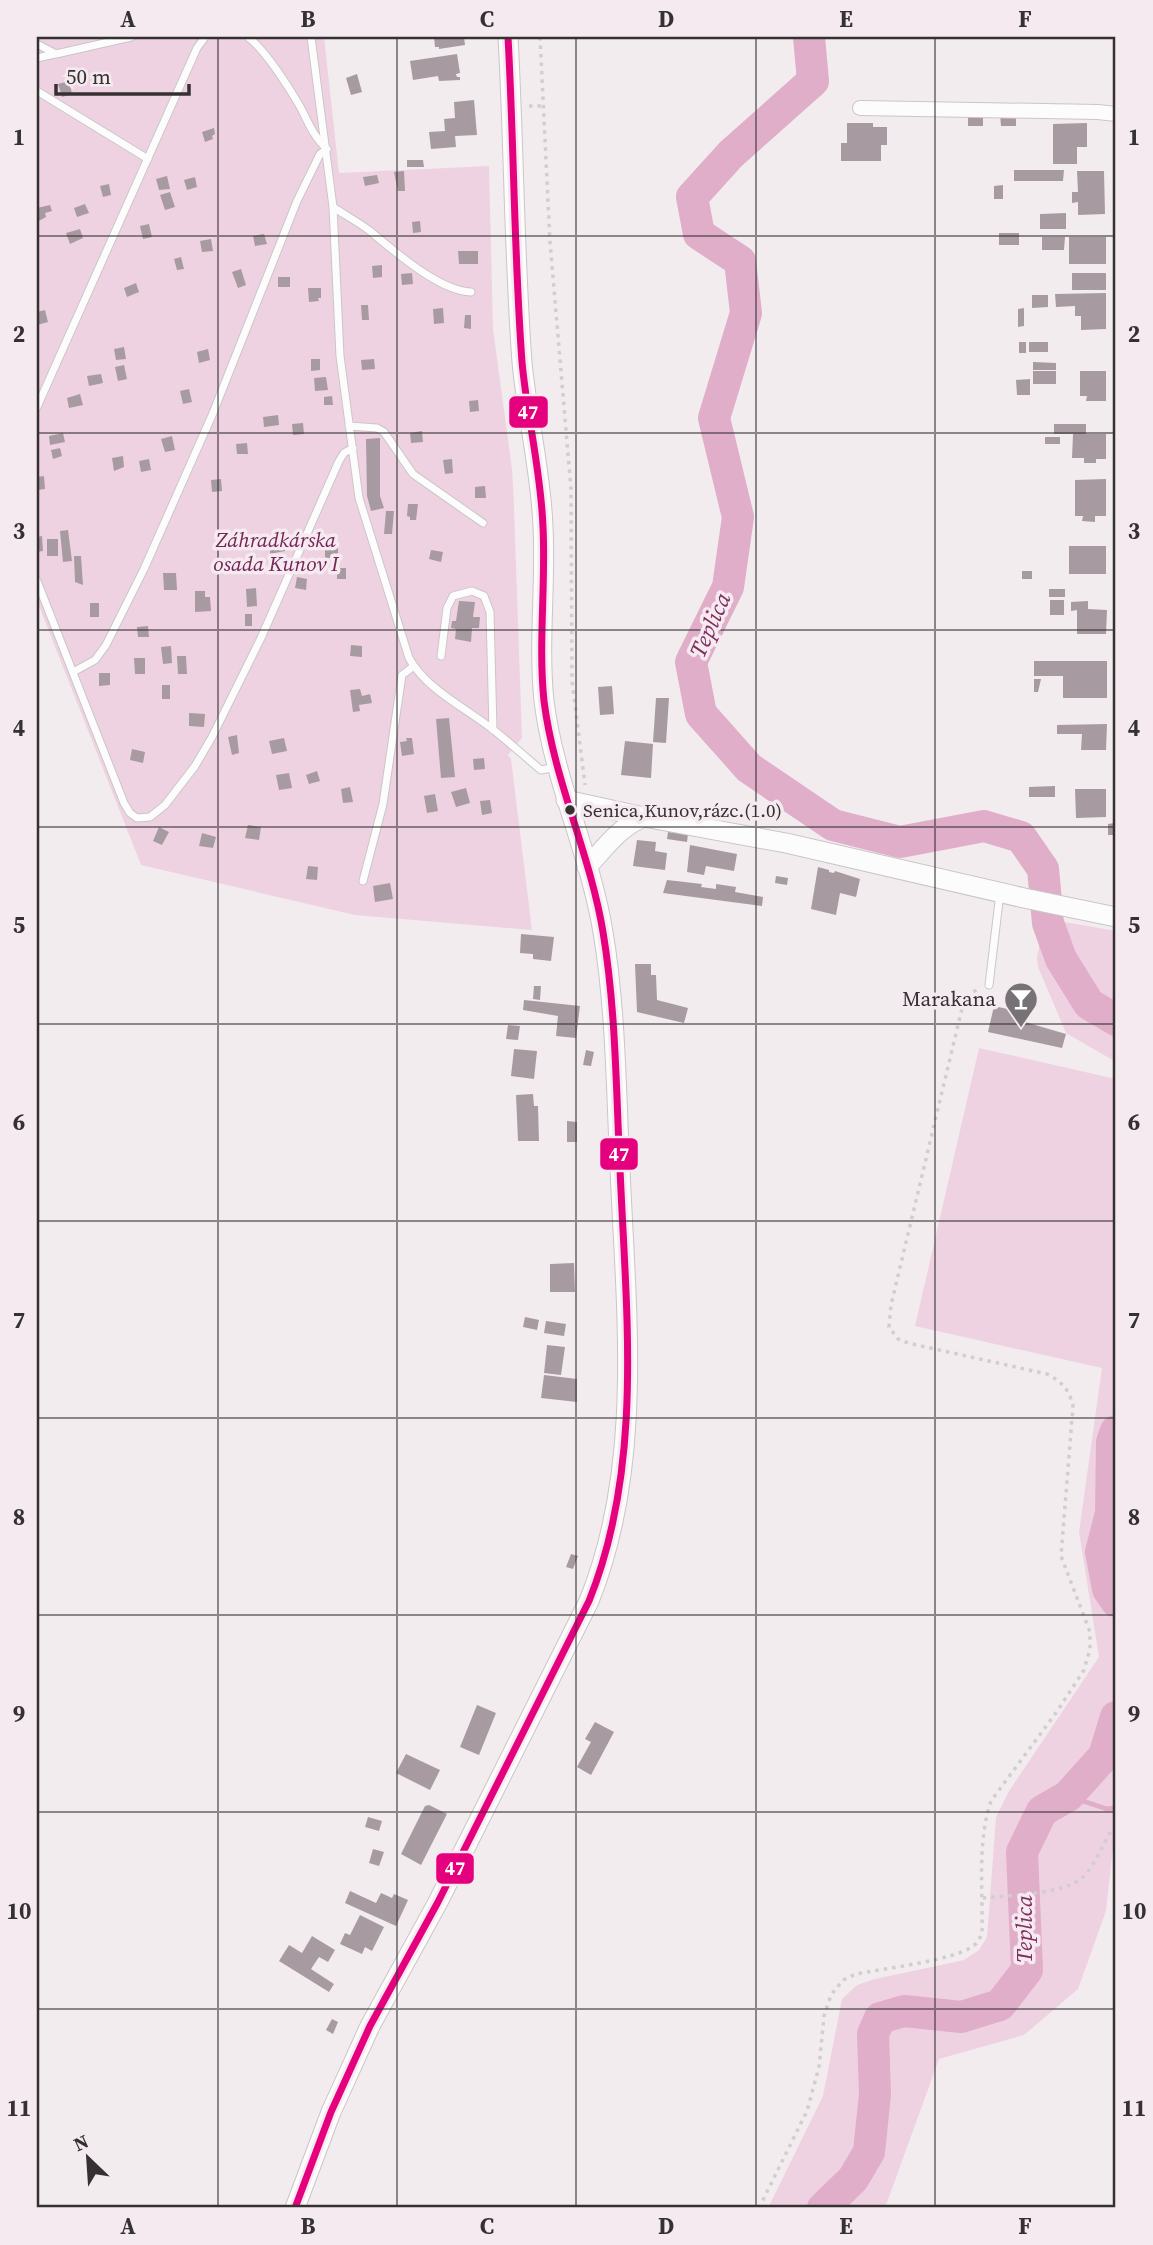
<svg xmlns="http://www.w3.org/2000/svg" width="1153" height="2245" font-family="'Source Serif 4',serif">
	<rect width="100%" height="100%" fill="#f2ecef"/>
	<path fill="#efd2e1" d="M37 37H324L339 173 489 166 493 329 512 469 514 507 522 738 508 755 511 759 532 930 355 915 141 865 37 601Z
		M1053 920 1116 931V1062L1066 1033 1038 967 1037 957 1044 925Z
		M979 1048 1116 1079V1821L1106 1911 1078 1989 1024 2035 939 2059 885 2208H768L823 2096 842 1999 857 1985 875 1979 964 1960 979 1950 987 1937 996 1817 1009 1791 1099 1657 1079 1532 1102 1368 915 1326Z"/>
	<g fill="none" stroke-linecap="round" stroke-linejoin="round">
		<path stroke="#e0aec9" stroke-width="5" d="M1068 1796 1107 1809 1116 1808"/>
		<path stroke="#e0aec9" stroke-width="32" d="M809 37 813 81 731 154 692 197 699 234 740 261 746 313 714 418 738 517 728 587 691 662 701 714 749 768 833 825 900 842 984 826 1021 837 1043 869 1048 923 1061 959 1089 1004 1116 1020
			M1116 1431 1112 1442 1111 1513 1101 1552 1108 1589 1116 1601
			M823 2208 853 2179 869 2152 875 2094 873 2034 880 2018 904 2011 961 2017 1000 2005 1027 1970 1022 1852 1042 1811 1068 1796 1104 1756 1116 1717"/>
	</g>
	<path fill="#a89aa1" d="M434 37H464L465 45 439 49V47H435Z
		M457 54 460 73 456 74 457 77H460V80L439 81 438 76 413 80 410 61Z
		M357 74 362 92 351 95 346 78Z
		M69 81 72 94 62 97 58 84Z
		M474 100 477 135 455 136 456 147 431 149 429 132 445 131 444 119 455 118 454 102Z
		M1000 114H1016V126H1001Z
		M968 115H983V126H968Z
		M847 123H873V127H887V145H881V161H841V143H847Z
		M1087 123V147H1077V164H1053V124Z
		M214 128 215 134 212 136 213 139 205 142 202 132Z
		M407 160H423L424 167H407Z
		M1014 170H1064L1063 181H1014Z
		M404 171 405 191H398L394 172Z
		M1077 171H1104L1105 214 1078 215V202L1072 203V192H1078Z
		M377 175 379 183 365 186 363 177Z
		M167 176 170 189 159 190 156 179Z
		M195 177 197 187 187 190 184 180Z
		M109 184 111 195 103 197 100 186Z
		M1003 185V199H994V186Z
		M170 192 175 207 165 210 160 195Z
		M85 204 89 213 77 217 74 208Z
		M50 205 52 211 45 213 46 217 37 222V208Z
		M1066 213V229H1040V214Z
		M420 221 421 232 413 233 412 222Z
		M149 224 152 237 143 239 140 226Z
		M80 229 83 238 70 244 66 233Z
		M999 233H1019V245H999Z
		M264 234 267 244 255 246 253 236Z
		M1042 237H1065L1064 250H1042Z
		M1069 237H1106V264H1069Z
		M211 239 213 251 202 252 200 241Z
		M458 251H478V264H459Z
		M181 257 184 269 177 270 174 259Z
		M382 265V277L373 278 372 266Z
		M241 269 246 285 238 288 232 272Z
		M412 273 413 284 402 285 401 274Z
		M1072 273H1106V290H1072Z
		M278 277H290V287H278Z
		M136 283 139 292 127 297 124 288Z
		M308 288H321V298H318L319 301 309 302Z
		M1106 293V329L1081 330V316H1075V306L1056 307 1055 294Z
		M1032 295H1048V307L1032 308Z
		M361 305H368L369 320H362Z
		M443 308 444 323 434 324 433 309Z
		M1024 308V326L1018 327V309Z
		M45 310 48 322 37 325V312Z
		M465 315H471V329L464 328Z
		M1019 342H1026V353H1019Z
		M1029 342H1048V352H1029Z
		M124 347 126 359 116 360 114 349Z
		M208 349 210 360 199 363 197 352Z
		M311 359H320V370L311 371Z
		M374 359 375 369 362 370 361 360Z
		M1033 362 1056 363V370H1033Z
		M124 365 127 379 118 381 115 367Z
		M1033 371H1056V384H1033Z
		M1080 371H1106V401H1086L1087 396H1080Z
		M101 374 103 383 89 386 87 376Z
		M326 377 328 390 315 391 314 378Z
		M1030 379V395H1017L1016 380Z
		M189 389 192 402 183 404 180 391Z
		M80 394 83 405 69 408 67 398Z
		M332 396 333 405H324V397Z
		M478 400 479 411 470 412 469 401Z
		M278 415 279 425 264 427 263 417Z
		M303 423 304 434 293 435 292 424Z
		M1054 424H1086V434H1106V459H1096V463H1084V458H1072L1073 434H1054Z
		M422 431 423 442 411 443 410 433Z
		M63 433 65 442 50 445 49 436Z
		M172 436 175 450 165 452 161 439Z
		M1045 437H1060V444H1045Z
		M380 438V496L384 508 371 511 367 496 366 439Z
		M247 443 248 454H237L236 444Z
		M60 448 62 456 53 459 51 450Z
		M123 456 124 467 114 471 112 458Z
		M149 459 151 470 141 472 139 461Z
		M452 459 453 473 445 474 443 460Z
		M44 476 45 489 37 490V477Z
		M221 479 222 491 212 492 211 480Z
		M1106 479V516H1095V522L1082 521 1083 516H1075V480Z
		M485 486 486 498H475V487Z
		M408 504H418L416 520H410V517L407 516Z
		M386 511H394L392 534H384Z
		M68 530 72 561 63 562 60 531Z
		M42 536 43 551 37 552V537Z
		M47 539H58V556H47Z
		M284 542 285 551 270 554V543Z
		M325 545 338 546V558H325Z
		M1069 546H1106V574H1069Z
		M431 550 443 552 441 562 429 559Z
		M74 556H81L83 585 75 582Z
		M228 561 229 572H218V562Z
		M337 568H346V579H337Z
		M1022 571H1032V579H1022Z
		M163 573H176L177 590H164Z
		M297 577 307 579 306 590 295 588Z
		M256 588 257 606 247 607 246 589Z
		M1049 589H1065V597H1049Z
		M195 591H205V597H210L211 611 195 612Z
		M1050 600H1064V615H1050Z
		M459 601 475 602 473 617H480L479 628H472L471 642 455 639 456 629 451 628 452 621H456Z
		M1088 601V609L1107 610 1106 634H1077V610L1071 611V602Z
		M90 603H99V617H90Z
		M245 614H252V626H245Z
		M148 626 149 637H138L137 627Z
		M351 645 362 646V657L350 656Z
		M171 646 172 663 163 664 161 647Z
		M177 656H186L187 674H178Z
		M134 658H145V674H135Z
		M1034 661H1107V698H1063V676H1034Z
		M99 673H110V685L99 686Z
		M1034 679H1041L1038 692H1034Z
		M162 685H170V699H162Z
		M612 686 614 714 600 715 598 687Z
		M360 689 362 696 370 694 372 703 359 705 360 711 353 712 350 690Z
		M656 698H669L666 743 653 742Z
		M189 713 205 714 204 727 189 726Z
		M449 718 455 777 441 778 436 719Z
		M1107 724 1106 750H1081L1082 734H1057V725Z
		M237 735 239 753 232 755 228 737Z
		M284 738 287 751 272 754 269 741Z
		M406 738H412L414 754 402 756 400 742 407 741Z
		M625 741 653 744 651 778 621 775Z
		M132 749 145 752 143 763 130 760Z
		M484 758 485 769 474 770 473 759Z
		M317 771 320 781 309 784 306 775Z
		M289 773 292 788 279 790 276 775Z
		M1055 786V797H1029V787Z
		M350 787 353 802 343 803 341 789Z
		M466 788 470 803 456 807 451 792Z
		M1075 789H1106V817L1076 818Z
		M435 794 438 811 427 813 424 796Z
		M490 800 492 813 482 815 480 801Z
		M1115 823V835H1108V824Z
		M248 825 261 827 259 840 245 838Z
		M159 827 169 832 162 845 153 841Z
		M668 832 688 834 687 842 667 839Z
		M202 833 216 837 213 848 199 846Z
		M637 840 656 842 655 851 667 853 665 870 633 866Z
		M690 845 737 854 734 871 706 866 704 875 687 872Z
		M308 866 318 867 317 880 306 879Z
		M818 867 829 870V872L834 873 835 871 860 879 856 897 840 893 836 915 811 909Z
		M776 876 788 878 787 885 775 883Z
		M667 880 702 884 701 887 716 889V884L736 887 735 892 763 897 762 906 663 893Z
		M390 883 393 899 375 902 373 886Z
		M521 934 554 937 551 961 533 959V954L520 953Z
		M635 964H651V975H656L657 1000 688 1008 684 1023 637 1012Z
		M534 986H541L540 1000 533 999Z
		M524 1000 580 1006 576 1038 556 1036 558 1016 523 1010Z
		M994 1006 1021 1012 1018 1020 1066 1034 1062 1048 988 1032Z
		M508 1025 520 1026 518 1040 506 1039Z
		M514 1049 537 1051 534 1079 511 1076Z
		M586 1050 594 1052 591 1066 583 1065Z
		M533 1094 534 1106H538L539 1141H518L516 1095Z
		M567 1121 577 1122V1142H567Z
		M574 1263 575 1292H550V1264Z
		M525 1317 539 1320 537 1330 523 1327Z
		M546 1321 566 1324 564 1336 544 1333Z
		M547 1345 565 1347 561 1375 544 1373Z
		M544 1375 577 1379V1402L541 1398Z
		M571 1554 578 1556 573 1569 566 1567Z
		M477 1705 496 1713 479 1755 460 1747Z
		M595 1722 614 1732 591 1775 577 1767 591 1742 585 1739Z
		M406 1754 440 1770 430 1790 396 1773Z
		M429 1805 447 1814 421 1865 401 1854 425 1806Z
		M368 1817 382 1821 379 1831 365 1827Z
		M373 1849 384 1852 379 1866 369 1863Z
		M350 1891 376 1903 381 1893 392 1898 394 1894 408 1900 396 1926 345 1903Z
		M360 1915 384 1927 372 1951 365 1947 362 1954 340 1944 345 1933 350 1935Z
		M312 1936 335 1950 328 1962 319 1957 311 1969 334 1984 329 1992 279 1961 289 1945 302 1953Z
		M332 2019 338 2022 333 2034 326 2030Z"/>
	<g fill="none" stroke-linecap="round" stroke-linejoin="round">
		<g stroke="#cac6c8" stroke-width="9">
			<path id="lane" d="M311 37 333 207 340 356 359 498 409 658C426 689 464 707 491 728 508 741 524 756 541 770L556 767
				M37 44 56 54 131 37
				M37 58 55 54
				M37 91 148 159
				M333 207C345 215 358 222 370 231 394 251 439 291 471 292
				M37 407 197 48 205 37
				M349 426 377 428 384 432 413 474 483 523
				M37 581 124 803 130 813 137 818 150 817 165 805 195 766 212 737 261 638 339 461 344 453 353 448
				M441 656 447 608 453 596 472 591 484 596 490 612 493 730
				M73 672 95 660 106 645 144 569 213 413 297 201 320 154 327 149C312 136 307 118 298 103 286 83 266 51 248 37
				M363 881 383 804 402 675 414 666
				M989 985 1000 893"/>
		</g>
		<g stroke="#cac6c8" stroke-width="16">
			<path id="street" d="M860 108 1098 112 1116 114"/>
		</g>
		<g stroke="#cac6c8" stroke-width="21">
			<path id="secondary" d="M566 800 644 817 786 843 1024 898 1116 917
				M587 867C604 849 620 826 644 817
				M295 2208 331 2112 370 2026 438 1902 589 1601C644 1465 626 1312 620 1169 616 1090 616 1010 603 932 590 853 554 781 544 701 538 643 546 585 543 527 541 471 527 417 522 362 514 254 514 145 508 37"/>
		</g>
		<path stroke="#d0cecf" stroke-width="3.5" stroke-dasharray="3.5 5" stroke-linecap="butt" d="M540 37 550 242 571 489 572 680 585 785
			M529 106H545
			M983 1898C1008 1895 1064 1895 1083 1877 1095 1865 1102 1846 1111 1831L1116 1827
			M759 2208 807 2111 819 2067 824 2016 831 1995 843 1980 856 1974C881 1969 956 1960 973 1946 978 1943 980 1938 982 1933 983 1890 977 1842 991 1801L1058 1710 1084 1670 1090 1649V1632L1061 1556 1073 1406C1069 1389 1062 1382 1047 1374L908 1343 898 1339 889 1327 891 1305 964 1000 969 994 979 989"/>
		<use href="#lane" stroke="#fdfcfd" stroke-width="7"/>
		<use href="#street" stroke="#fdfcfd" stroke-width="14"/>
		<use href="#secondary" stroke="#fdfcfd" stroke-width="19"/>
		<g stroke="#f4eaef" stroke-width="12">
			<path id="bus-1" d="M295 2208 331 2112 370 2026 438 1902 589 1601C644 1465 626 1312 620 1169 616 1090 616 1010 603 932 590 853 554 781 544 701 538 643 546 585 543 527 541 471 527 417 522 362 514 254 514 145 508 37"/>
		</g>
		<use href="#bus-1" stroke="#e5007d" stroke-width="7"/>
	</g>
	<path fill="none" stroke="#353133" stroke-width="2" stroke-opacity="0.55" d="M218 37V2208M397 37V2208M576 37V2208M756 37V2208M935 37V2208M37 236H1116M37 433H1116M37 630H1116M37 827H1116M37 1024H1116M37 1221H1116M37 1418H1116M37 1615H1116M37 1812H1116M37 2009H1116"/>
	<defs>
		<g id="bar-pin" transform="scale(1.75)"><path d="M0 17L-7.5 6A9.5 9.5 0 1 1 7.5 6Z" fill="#777275" stroke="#f4eaef"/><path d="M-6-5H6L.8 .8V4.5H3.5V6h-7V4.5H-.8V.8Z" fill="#fff"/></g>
	</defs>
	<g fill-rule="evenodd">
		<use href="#bar-pin" x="1021" y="999"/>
	</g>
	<circle fill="#353133" stroke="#f4eaef" stroke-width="2.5" cx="570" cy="810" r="6"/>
	<g text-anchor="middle" stroke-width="7" stroke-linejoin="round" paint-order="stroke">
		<g font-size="19" fill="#353133" stroke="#f4eaef" text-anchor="start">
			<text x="583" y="817">Senica,Kunov,rázc.(1.0)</text>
		</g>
		<g font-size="21" font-style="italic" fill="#732355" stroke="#f4eaef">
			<text x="276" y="547">Záhradkárska<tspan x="276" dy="24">osada Kunov I</tspan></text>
		</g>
		<g font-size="21" fill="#353133" stroke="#f4eaef" text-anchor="end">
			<text x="996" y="1006">Marakana</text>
		</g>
		<g font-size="23" font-style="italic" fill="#802f60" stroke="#f4eaef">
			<text transform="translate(710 625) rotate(-66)" y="8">Teplica</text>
			<text transform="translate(1024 1929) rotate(-90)" y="8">Teplica</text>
		</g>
	</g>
	<g stroke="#f4eaef" stroke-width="2.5">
		<rect x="508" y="395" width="41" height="34" rx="7" fill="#e5007d"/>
		<rect x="599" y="1137" width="40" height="34" rx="7" fill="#e5007d"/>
		<rect x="435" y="1852" width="40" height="33" rx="7" fill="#e5007d"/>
	</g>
	<g font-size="19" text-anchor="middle" font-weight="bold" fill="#fff">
		<text x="528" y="419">47</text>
		<text x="619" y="1161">47</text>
		<text x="455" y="1875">47</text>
	</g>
	<rect width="1153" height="2245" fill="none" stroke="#f4eaef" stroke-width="77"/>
	<g transform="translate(88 2158) rotate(335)" stroke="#f4eaef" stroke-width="5" paint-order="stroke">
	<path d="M0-5L12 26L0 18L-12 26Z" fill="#353133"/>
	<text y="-10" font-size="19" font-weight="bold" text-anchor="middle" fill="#353133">N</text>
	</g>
	<path d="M56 84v10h133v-10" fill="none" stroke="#353133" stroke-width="3.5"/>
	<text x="66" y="84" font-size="21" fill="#353133" stroke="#f4eaef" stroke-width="5" paint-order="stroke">50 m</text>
	<rect x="38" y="38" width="1076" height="2168" fill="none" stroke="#353133" stroke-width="2.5"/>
	<g font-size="23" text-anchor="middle" font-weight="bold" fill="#353133">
		<text x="128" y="27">A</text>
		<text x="308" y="27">B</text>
		<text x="487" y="27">C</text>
		<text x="666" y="27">D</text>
		<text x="846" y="27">E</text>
		<text x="1025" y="27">F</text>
		<text x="19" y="145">1</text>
		<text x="1134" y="145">1</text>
		<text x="19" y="342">2</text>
		<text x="1134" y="342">2</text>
		<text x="19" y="539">3</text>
		<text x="1134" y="539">3</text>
		<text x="19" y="736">4</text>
		<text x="1134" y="736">4</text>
		<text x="19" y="933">5</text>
		<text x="1134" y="933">5</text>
		<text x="19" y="1130">6</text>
		<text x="1134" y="1130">6</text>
		<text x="19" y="1328">7</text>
		<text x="1134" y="1328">7</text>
		<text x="19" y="1525">8</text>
		<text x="1134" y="1525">8</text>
		<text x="19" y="1722">9</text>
		<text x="1134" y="1722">9</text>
		<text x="19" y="1919">10</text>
		<text x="1134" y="1919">10</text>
		<text x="19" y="2116">11</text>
		<text x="1134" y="2116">11</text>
		<text x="128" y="2234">A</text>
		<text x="308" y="2234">B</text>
		<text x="487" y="2234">C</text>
		<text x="666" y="2234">D</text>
		<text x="846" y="2234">E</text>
		<text x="1025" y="2234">F</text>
	</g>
</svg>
